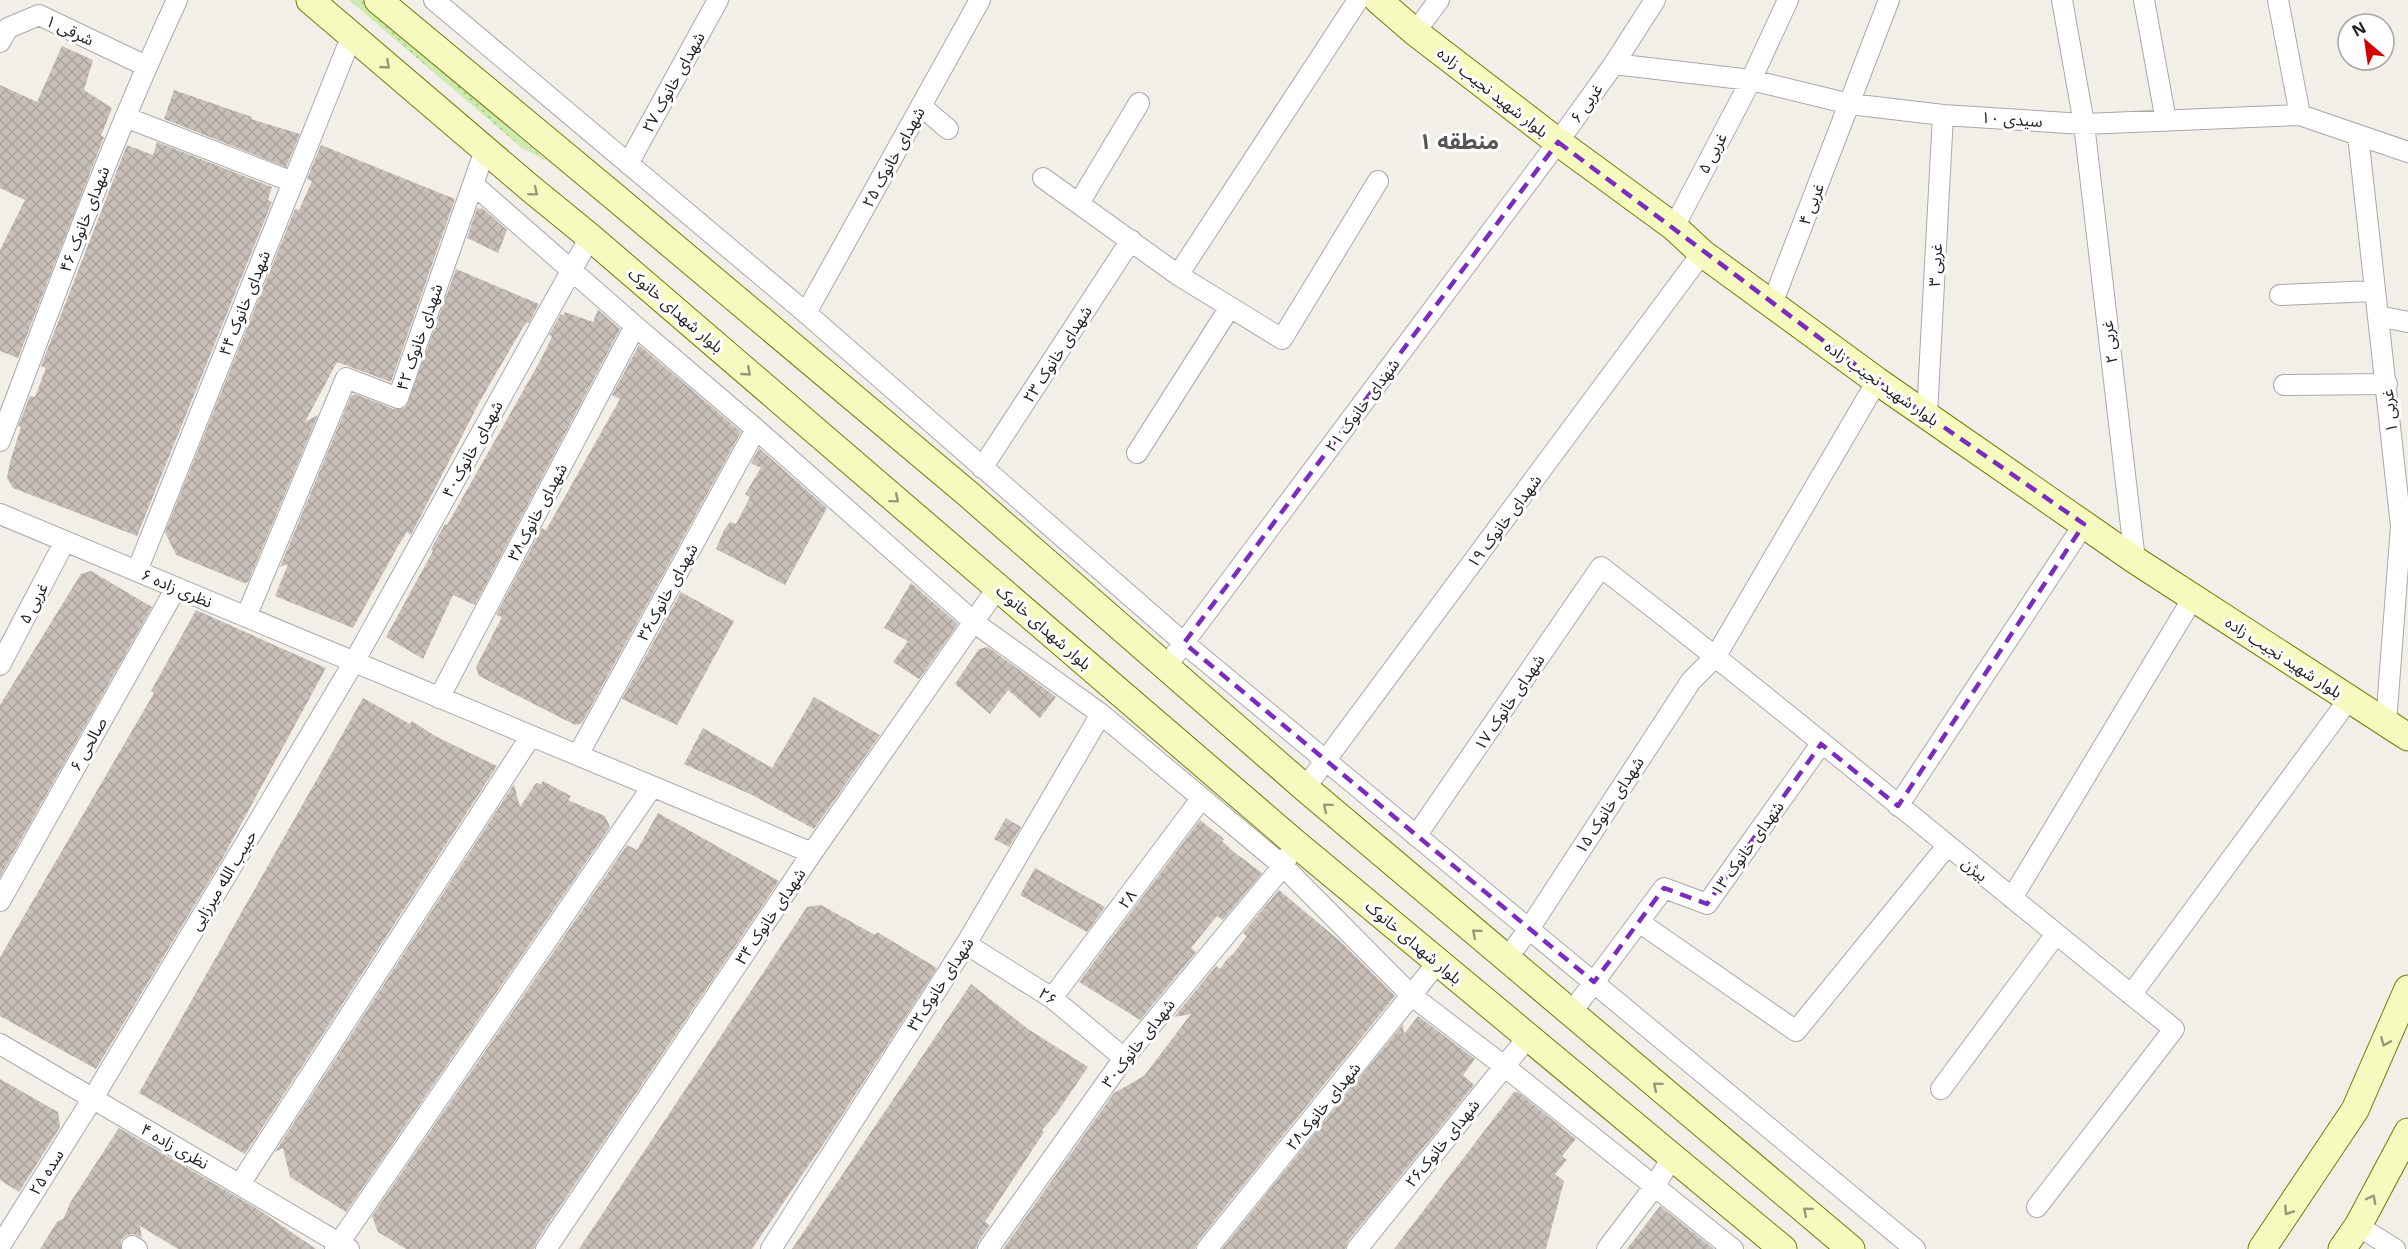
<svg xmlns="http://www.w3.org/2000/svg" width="2408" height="1249" font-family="'Open Sans','Noto Sans Arabic',sans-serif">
	<defs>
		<pattern id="grass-dots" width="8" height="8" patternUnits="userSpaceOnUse" patternTransform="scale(1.5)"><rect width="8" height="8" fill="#cdebb0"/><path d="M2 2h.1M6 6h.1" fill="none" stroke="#b0c997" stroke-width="1.8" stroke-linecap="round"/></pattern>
		<pattern id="building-cross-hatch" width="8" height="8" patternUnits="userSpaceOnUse" patternTransform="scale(1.5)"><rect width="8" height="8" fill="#c7bfb8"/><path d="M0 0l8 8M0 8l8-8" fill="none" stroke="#aba49e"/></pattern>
	</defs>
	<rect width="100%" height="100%" fill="#f2efe9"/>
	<path fill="url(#grass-dots)" d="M349 0H363L547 161 522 148Z"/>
	<path fill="url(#building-cross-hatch)" d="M62 46 93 60 84 90 112 108 101 136 104 137 18 358 0 351V250L25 200 0 188V85L37 102Z
		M174 90 252 117 251 119 300 134 286 167 164 119Z
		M157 142 272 187 268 200 272 202 137 536 13 488 7 478 10 462 21 427 18 426 30 396 35 397 46 368 41 366 127 145 153 155Z
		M321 145 455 199 391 382 337 362 305 422 318 415 248 582 244 583 176 555 165 532 295 209 299 210 312 181 307 179Z
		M481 207 507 230 498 253 467 238 477 208 481 209Z
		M456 269 539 304 529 323 527 322 522 329 480 401 411 535 407 532 398 546 353 628 275 596 288 564 280 567 351 396 355 394 394 409 406 407Z
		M598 310 620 329 475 605 453 595 423 659 386 637 433 551 431 549 445 524 447 525 540 361 550 341 552 336 549 335 561 314 563 316 565 312 593 322Z
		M639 345 741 432 582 723 575 725 479 676 476 667 502 617 496 615 542 528 546 530 620 399 612 395Z
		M759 448 827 508 785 585 716 549 724 530 730 522 736 524 750 497 745 494 761 468 751 463Z
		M91 571 152 607 0 877V705L81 574Z
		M911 583 958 624 919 679 893 662 908 641 884 628Z
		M681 592 734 621 677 725 622 699Z
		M196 610 326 668 221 861 96 1069 0 1016V957L154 693 151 691Z
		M988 647 1056 697 1040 718 1008 690 990 714 955 684 979 649Z
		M814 697 880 735 814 829 752 795 684 764 703 728 772 768Z
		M363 698 410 724 412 721 435 736 497 766 245 1154 139 1093Z
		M543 781 571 796 568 800 605 816 610 827 346 1212 290 1177 283 1148 275 1152 514 784 520 807 536 783 541 784Z
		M658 813 779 881 536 1242 534 1249H406L378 1232 372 1216 627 845 637 850Z
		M1006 818 1021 827 1009 847 994 839Z
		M1200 820 1224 839 1222 841 1234 852 1262 873 1223 920 1217 916 1191 948 1196 952 1140 1020 1079 982Z
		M1035 868 1105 907 1087 932 1020 895Z
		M1279 890 1341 942 1395 996 1198 1241 1195 1249H1003L1114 1093 1144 1076 1191 1014 1174 1017 1216 966 1220 969 1227 959 1233 954 1247 936 1243 933Z
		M821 905 875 935 877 932 937 968 830 1134 752 1249H579L807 907Z
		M971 984 1028 1029 1088 1067 1056 1114 1042 1130 1044 1132 985 1222 990 1225 978 1242 976 1249H792Z
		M1418 1016 1475 1059 1463 1075 1474 1085 1348 1241 1345 1249H1222L1403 1024 1404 1034Z
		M0 1079 58 1112 60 1127 19 1192 0 1180Z
		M1514 1092H1518L1576 1139 1562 1156 1567 1160 1555 1174 1564 1181 1546 1249H1394Z
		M119 1128 259 1210 316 1249H178L140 1226 142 1238 133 1234 127 1235 121 1240V1249H40L57 1222 64 1218 70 1203Z
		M1660 1206 1714 1249H1627Z"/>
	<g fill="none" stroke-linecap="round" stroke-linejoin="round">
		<g stroke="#a9a9a9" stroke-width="22">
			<path id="street" d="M434 0 806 313 1184 643 1915 1249
				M2062 0 2084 124 2135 560
				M2144 0 2166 121
				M2278 0 2300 115
				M1415 32 1439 0
				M0 42 8 28 39 15 146 66
				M1614 64 1751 80 1850 104 1943 115 2084 124 2300 115 2408 152
				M921 106 948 129
				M125 117 293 182
				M2358 135 2401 526 2386 723
				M628 164 718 0
				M1043 178 1178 275 1282 339 1378 181
				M473 184 635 326 756 429 975 623 1101 714 1283 866 1412 996 1504 1066 1733 1249
				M1079 203 1139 103
				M1674 227 1751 80 1788 0
				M1178 275 1358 0
				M2280 295 2374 291
				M1772 304 1889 0
				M806 313 980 0
				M2378 316 2408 322
				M2284 385 2387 384
				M1927 415 1943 115
				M0 441C56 292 110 144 177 0
				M1137 453 1230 307
				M982 468 1131 240
				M0 514 812 853
				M137 571 352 35
				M246 617 346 378 398 398 485 150
				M0 665 65 541
				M1165 668 1558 142 1614 64 1655 0
				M439 698 635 326
				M578 755 756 429
				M1305 788 1702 253
				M1898 806 2084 524
				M1416 836 1601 567C1795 717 1983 876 2174 1029L2037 1207
				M2012 898 2193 598
				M0 901 176 588
				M1639 922 1796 1031 1947 846
				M966 944 1052 998 1124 1058
				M1507 958 1529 929 1691 681 1716 656 1877 381
				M2131 995 2349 699
				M1052 998 1201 799
				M1571 1013 1664 888 1707 904 1821 744
				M0 1044 349 1249
				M1941 1089 2056 934
				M240 1184 531 736
				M2358 1226 2395 1249
				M0 1246 93 1098 354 662 590 237
				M132 1246 137 1249
				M335 1249 652 787
				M546 1249 812 853 998 587
				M771 1249 966 944 1101 714
				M988 1249 1124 1058 1283 866 1288 856
				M1207 1249 1438 962
				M1357 1249 1528 1037
				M1607 1249 1654 1187 1673 1156"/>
		</g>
		<g stroke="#707d05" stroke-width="29">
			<path id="secondary" d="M310 0 530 188 590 237 1295 843 1783 1249
				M378 0 610 193 967 493 1305 788 1851 1249
				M1378 0 1415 32 1558 142 1674 227 1702 253 1877 381 2135 560 2408 737
				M2262 1249 2355 1110 2408 989
				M2342 1249 2358 1226 2408 1132"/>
		</g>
		<use href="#street" stroke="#fff" stroke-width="20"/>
		<use href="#secondary" stroke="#f7fabf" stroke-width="27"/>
	</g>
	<defs><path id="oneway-chevron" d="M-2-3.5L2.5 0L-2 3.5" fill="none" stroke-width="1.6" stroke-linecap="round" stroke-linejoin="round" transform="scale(1.5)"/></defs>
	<g stroke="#979978">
		<use href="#oneway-chevron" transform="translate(386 65) rotate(41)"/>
		<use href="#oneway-chevron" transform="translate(534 192) rotate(39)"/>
		<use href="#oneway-chevron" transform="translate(747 372) rotate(41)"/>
		<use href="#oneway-chevron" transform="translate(895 499) rotate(40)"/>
		<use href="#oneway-chevron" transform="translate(1327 807) rotate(-140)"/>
		<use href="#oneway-chevron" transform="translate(1476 933) rotate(-140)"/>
		<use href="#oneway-chevron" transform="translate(2385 1042) rotate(113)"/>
		<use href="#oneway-chevron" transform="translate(1657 1086) rotate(-140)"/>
		<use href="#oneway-chevron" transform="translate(2372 1199) rotate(-62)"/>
		<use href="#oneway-chevron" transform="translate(1807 1211) rotate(-140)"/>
		<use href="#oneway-chevron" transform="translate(2288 1211) rotate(124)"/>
	</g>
	<path fill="none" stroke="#7b2cbf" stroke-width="4.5" stroke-dasharray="12 8" stroke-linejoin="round" d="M1558 142 1877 381 2084 524 1898 806 1821 744 1707 904 1664 888 1594 982 1184 643Z"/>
	<g text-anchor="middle" stroke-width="6" stroke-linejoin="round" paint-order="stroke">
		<g font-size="16" fill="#222" stroke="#fff">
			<text transform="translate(70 30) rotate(25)" y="6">شرقی ۱</text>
			<text transform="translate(673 82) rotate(-61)" y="6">شهدای خانوک ۲۷</text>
			<text transform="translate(1493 92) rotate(38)" y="6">بلوار شهید نجیب زاده</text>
			<text transform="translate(1586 103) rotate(-55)" y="6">غربی ۶</text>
			<text transform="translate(2012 119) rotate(4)" y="6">سیدی ۱۰</text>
			<text transform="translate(1712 153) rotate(-62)" y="6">غربی ۵</text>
			<text transform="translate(893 157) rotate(-61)" y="6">شهدای خانوک ۲۵</text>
			<text transform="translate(1811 204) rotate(-69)" y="6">غربی ۴</text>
			<text transform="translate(84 219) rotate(-69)" y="6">۴۶ شهدای خانوک</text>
			<text transform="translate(1935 265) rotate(-87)" y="6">غربی ۳</text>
			<text transform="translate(244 303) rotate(-68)" y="6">۴۴ شهدای خانوک</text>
			<text transform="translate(676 310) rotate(41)" y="6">بلوار شهدای خانوک</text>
			<text transform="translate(419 337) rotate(-71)" y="6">شهدای خانوک ۴۲</text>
			<text transform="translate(2109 342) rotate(-97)" y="6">غربی ۲</text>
			<text transform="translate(1057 354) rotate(-57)" y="6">شهدای خانوک ۲۳</text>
			<text transform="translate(1882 383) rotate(35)" y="6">بلوار شهید نجیب زاده</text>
			<text transform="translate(1362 405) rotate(-53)" y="6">شهدای خانوک ۲۱</text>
			<text transform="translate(2389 411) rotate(-96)" y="6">غربی ۱</text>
			<text transform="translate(472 449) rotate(-61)" y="6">شهدای خانوک۴۰</text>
			<text transform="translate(537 512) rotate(-62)" y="6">شهدای خانوک۳۸</text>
			<text transform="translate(1504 521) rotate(-53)" y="6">شهدای خانوک ۱۹</text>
			<text transform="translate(177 588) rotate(23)" y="6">نظری زاده ۶</text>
			<text transform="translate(667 592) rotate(-61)" y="6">شهدای خانوک۳۶</text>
			<text transform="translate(33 603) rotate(-62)" y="6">۵ غربی</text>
			<text transform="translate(1044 627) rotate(41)" y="6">بلوار شهدای خانوک</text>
			<text transform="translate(2284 657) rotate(33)" y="6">بلوار شهید نجیب زاده</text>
			<text transform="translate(1509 702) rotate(-56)" y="6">شهدای خانوک ۱۷</text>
			<text transform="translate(88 744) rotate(-61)" y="6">۶ صالحی</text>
			<text transform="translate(1609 805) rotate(-57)" y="6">شهدای خانوک ۱۵</text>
			<text transform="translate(1747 848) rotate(-54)" y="6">شهدای خانوک ۱۳</text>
			<text transform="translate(1975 869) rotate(39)" y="6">بیژن</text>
			<text transform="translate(223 880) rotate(-59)" y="6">حبیب الله میرزایی</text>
			<text transform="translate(1127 899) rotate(-53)" y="6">۲۸</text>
			<text transform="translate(770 916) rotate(-56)" y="6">۳۴ شهدای خانوک</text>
			<text transform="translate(1414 942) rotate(40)" y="6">بلوار شهدای خانوک</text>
			<text transform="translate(940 984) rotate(-57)" y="6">شهدای خانوک۳۲</text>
			<text transform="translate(1048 996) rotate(35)" y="6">۲۶</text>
			<text transform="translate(1138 1043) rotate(-52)" y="6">شهدای خانوک۳۰</text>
			<text transform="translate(1323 1106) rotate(-51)" y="6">شهدای خانوک۲۸</text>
			<text transform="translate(1442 1143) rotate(-51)" y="6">شهدای خانوک۲۶</text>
			<text transform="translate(175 1146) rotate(30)" y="6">نظری زاده ۴</text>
			<text transform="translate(46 1172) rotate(-58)" y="6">سده ۲۵</text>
		</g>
		<g font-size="22" font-weight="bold" fill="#555" stroke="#fff">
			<text x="1459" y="149">منطقه ۱</text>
		</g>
	</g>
	<g transform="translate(2366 42) rotate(331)"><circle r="28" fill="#ffffff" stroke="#a7a7a7" stroke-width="1.5"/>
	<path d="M0-4.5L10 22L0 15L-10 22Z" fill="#d40000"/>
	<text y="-9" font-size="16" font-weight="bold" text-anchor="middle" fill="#222222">N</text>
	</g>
</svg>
